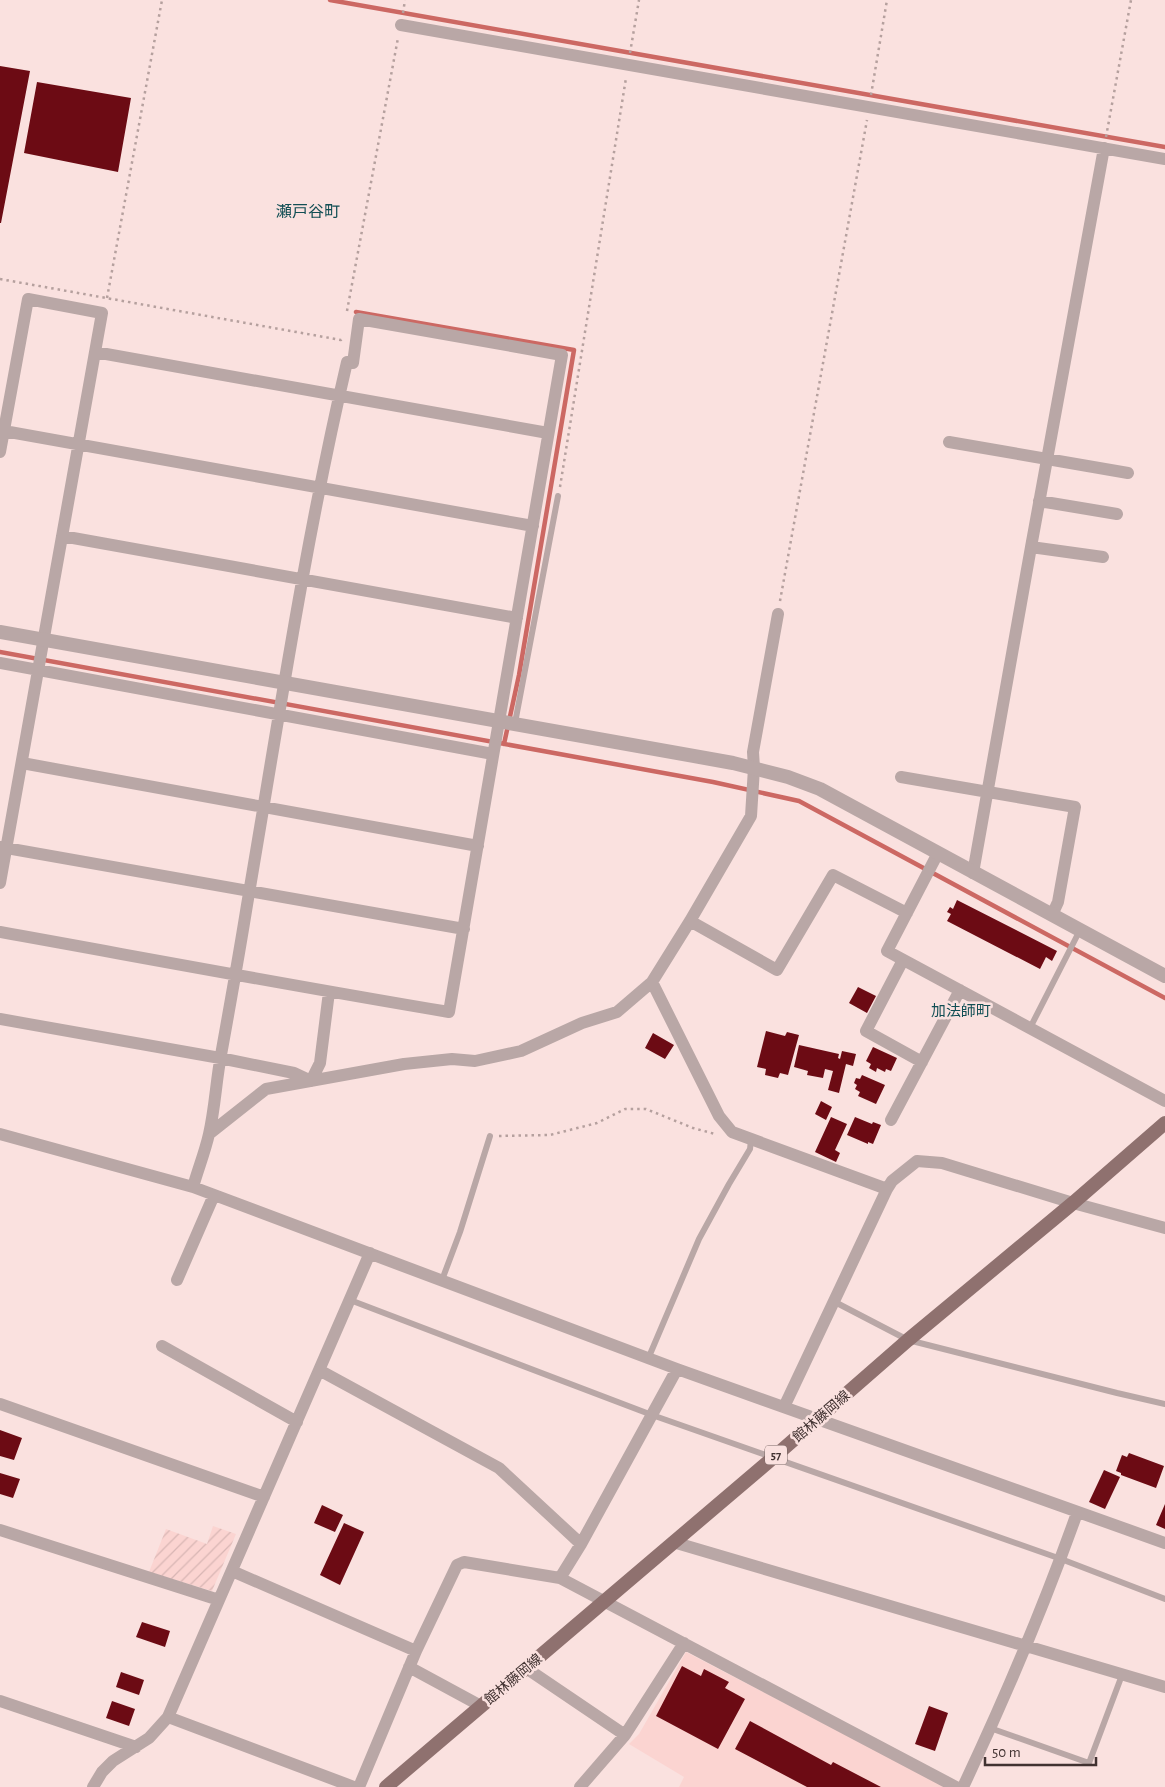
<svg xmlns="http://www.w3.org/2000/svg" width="1165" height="1787" font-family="'Alegreya Sans','Noto Sans JP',sans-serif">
	<defs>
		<pattern id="industrial-furrows" width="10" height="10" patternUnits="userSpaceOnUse" patternTransform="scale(1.25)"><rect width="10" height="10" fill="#fbd4d1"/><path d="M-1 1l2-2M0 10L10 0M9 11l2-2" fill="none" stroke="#d8b6b4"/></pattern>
	</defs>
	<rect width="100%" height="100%" fill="#fae1df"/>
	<path fill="#fbd4d1" d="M686 1652 946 1787H679L684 1777 629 1744 639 1734Z"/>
	<path fill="url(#industrial-furrows)" d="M213 1526 236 1534 212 1591 149 1572 166 1529 207 1544Z"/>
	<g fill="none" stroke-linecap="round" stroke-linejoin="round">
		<path stroke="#cc6863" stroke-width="4.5" d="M330 0 1165 147
			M356 312 574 350 519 675 504 744
			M0 652 713 782 799 801 1165 998"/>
	</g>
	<path fill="#6c0b14" d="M0 66 30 71 1 223H0Z
		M37 82 131 98 118 172 24 153Z
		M957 900 1057 951 1052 961 1046 957 1040 969 947 921 951 914 947 912 950 907 953 909Z
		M858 987 876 996 867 1013 849 1003Z
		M766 1031 785 1036 787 1032 799 1035 788 1075 780 1073 778 1078 765 1075 766 1069 757 1067Z
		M653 1033 674 1045 665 1059 645 1048Z
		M799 1045 839 1054 838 1058 840 1059 842 1051 856 1054 853 1066 846 1064 839 1093 828 1090 833 1071 825 1069 823 1078 807 1075 808 1071 794 1067Z
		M873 1047 897 1058 891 1071 886 1069 885 1072 877 1068 876 1072 869 1068 871 1064 866 1061Z
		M862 1075 885 1085 876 1104 858 1096 860 1092 855 1089 857 1085 854 1083 856 1078 860 1079Z
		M821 1101 832 1107 826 1120 815 1114Z
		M831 1117 847 1124 835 1150 840 1153 836 1162 815 1152Z
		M855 1117 872 1124 873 1122 881 1125 873 1144 868 1142V1144L847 1135Z
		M0 1430 22 1438 14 1460 0 1456Z
		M1129 1453 1164 1466 1156 1488 1121 1475V1473L1116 1471 1122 1455 1127 1457Z
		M1104 1470 1120 1477 1105 1509 1089 1502Z
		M0 1473 20 1479 13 1498 0 1494Z
		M1165 1504V1529L1156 1525Z
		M322 1505 343 1515 335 1532 314 1523Z
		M344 1523 364 1532 340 1585 320 1575Z
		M142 1622 170 1631 165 1647 136 1637Z
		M682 1666 701 1676 704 1669 729 1682 725 1688 745 1699 718 1749 656 1716Z
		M121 1672 144 1680 139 1695 116 1687Z
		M112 1701 135 1709 129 1726 106 1718Z
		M929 1706 948 1713 935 1751 915 1744Z
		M750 1721 831 1765 833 1762 881 1787H807L735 1749Z"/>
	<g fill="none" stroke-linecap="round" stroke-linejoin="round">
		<path stroke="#b5a09e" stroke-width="2.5" stroke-dasharray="2.5 4" stroke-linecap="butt" d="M403 13 405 0
			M630 53 639 0
			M871 95 887 0
			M1106 137 1131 0
			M0 279 341 340 342 338
			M107 298 162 0
			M347 311 398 38
			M560 487 626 78
			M780 601 867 120
			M499 1136 550 1135 597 1123 625 1109H646L693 1128 715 1134"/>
		<path stroke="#b9a7a6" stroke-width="6" d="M515 723 558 496
			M1030 1028 1080 930
			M442 1280 460 1232 490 1136
			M350 1300 652 1415 1061 1559 1165 1599
			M833 1301 908 1340 1117 1393 1165 1404
			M648 1359 699 1239 729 1184 750 1149 751 1140
			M990 1728 1089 1763 1122 1675"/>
		<path stroke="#b9a7a6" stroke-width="12" d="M401 25 1165 159
			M95 352 548 433
			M4 431 533 526
			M949 442 1128 473
			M0 452 28 299 102 313C67 502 33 692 0 883
			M1039 501 1117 514
			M62 536 517 618
			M1031 547 1103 557
			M0 663 493 754
			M22 763 478 846
			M901 777 1075 807 1058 902 1052 915
			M0 847 464 929
			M938 853 887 951 1165 1101
			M973 873 1031 547 1104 148
			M690 921 777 970 833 875 907 913
			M0 932C150 959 299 987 449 1012L562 355 359 319 353 363 347 362C305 541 278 724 247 905 239 955 230 1005 221 1055 216 1081 215 1108 209 1134 205 1152 198 1169 193 1187
			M903 960 866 1031 922 1062
			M652 982 719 1116 732 1132 887 1189
			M0 1019 220 1058 294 1073 311 1081 320 1063 329 992
			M891 1120 960 990
			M0 1134 193 1187 677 1369 1165 1543
			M209 1134 266 1089 404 1064 452 1059 475 1061 521 1051 582 1023 617 1012 652 982 690 921 751 816 754 768 753 752 778 614
			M177 1280 214 1195
			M162 1346 297 1422
			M319 1370 499 1468 581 1544
			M0 1404 264 1497
			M784 1407 887 1189 892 1181 917 1161 942 1163 1073 1203 1165 1228
			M0 1530 219 1600
			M673 1542 1165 1687
			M232 1571 416 1651
			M560 1578 581 1544 677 1369
			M409 1667 481 1706
			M526 1668 625 1735 684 1643
			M0 1701 136 1747
			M168 1717 354 1787
			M93 1787 102 1772 113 1761 149 1738 168 1717 370 1253
			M359 1787 416 1651 457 1565 464 1562 560 1578 956 1787
			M580 1787 625 1735
			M963 1787C1005 1698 1044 1606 1077 1513"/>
		<path stroke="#b9a7a6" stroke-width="14" d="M0 632 733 763 788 777 820 789 1165 976"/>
		<path stroke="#8f716f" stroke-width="14" d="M386 1787 774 1457 908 1340 1073 1203 1165 1123"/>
	</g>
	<g text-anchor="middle" stroke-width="5" stroke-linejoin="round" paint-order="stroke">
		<rect fill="#fae1df" stroke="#786665" stroke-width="1" x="765" y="1445.5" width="22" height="19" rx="4"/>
		<g font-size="12" font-weight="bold" fill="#413231">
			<text x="776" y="1459">57</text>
		</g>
		<g font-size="14" fill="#413231" stroke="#fae1df">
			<text transform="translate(821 1416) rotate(-41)" y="5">館林藤岡線</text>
			<text transform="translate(513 1679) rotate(-40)" y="5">館林藤岡線</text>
		</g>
		<g font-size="15" fill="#114e54" stroke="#fae1df">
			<text x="961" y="1016">加法師町</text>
		</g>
		<g font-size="16" fill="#114e54" stroke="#fae1df">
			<text x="308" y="217">瀬戸谷町</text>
		</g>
	</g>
	<path d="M985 1757v8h111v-8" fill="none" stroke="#413231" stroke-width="2.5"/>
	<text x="992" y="1757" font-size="15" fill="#413231" stroke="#fae1df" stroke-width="4" paint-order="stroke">50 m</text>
</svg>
